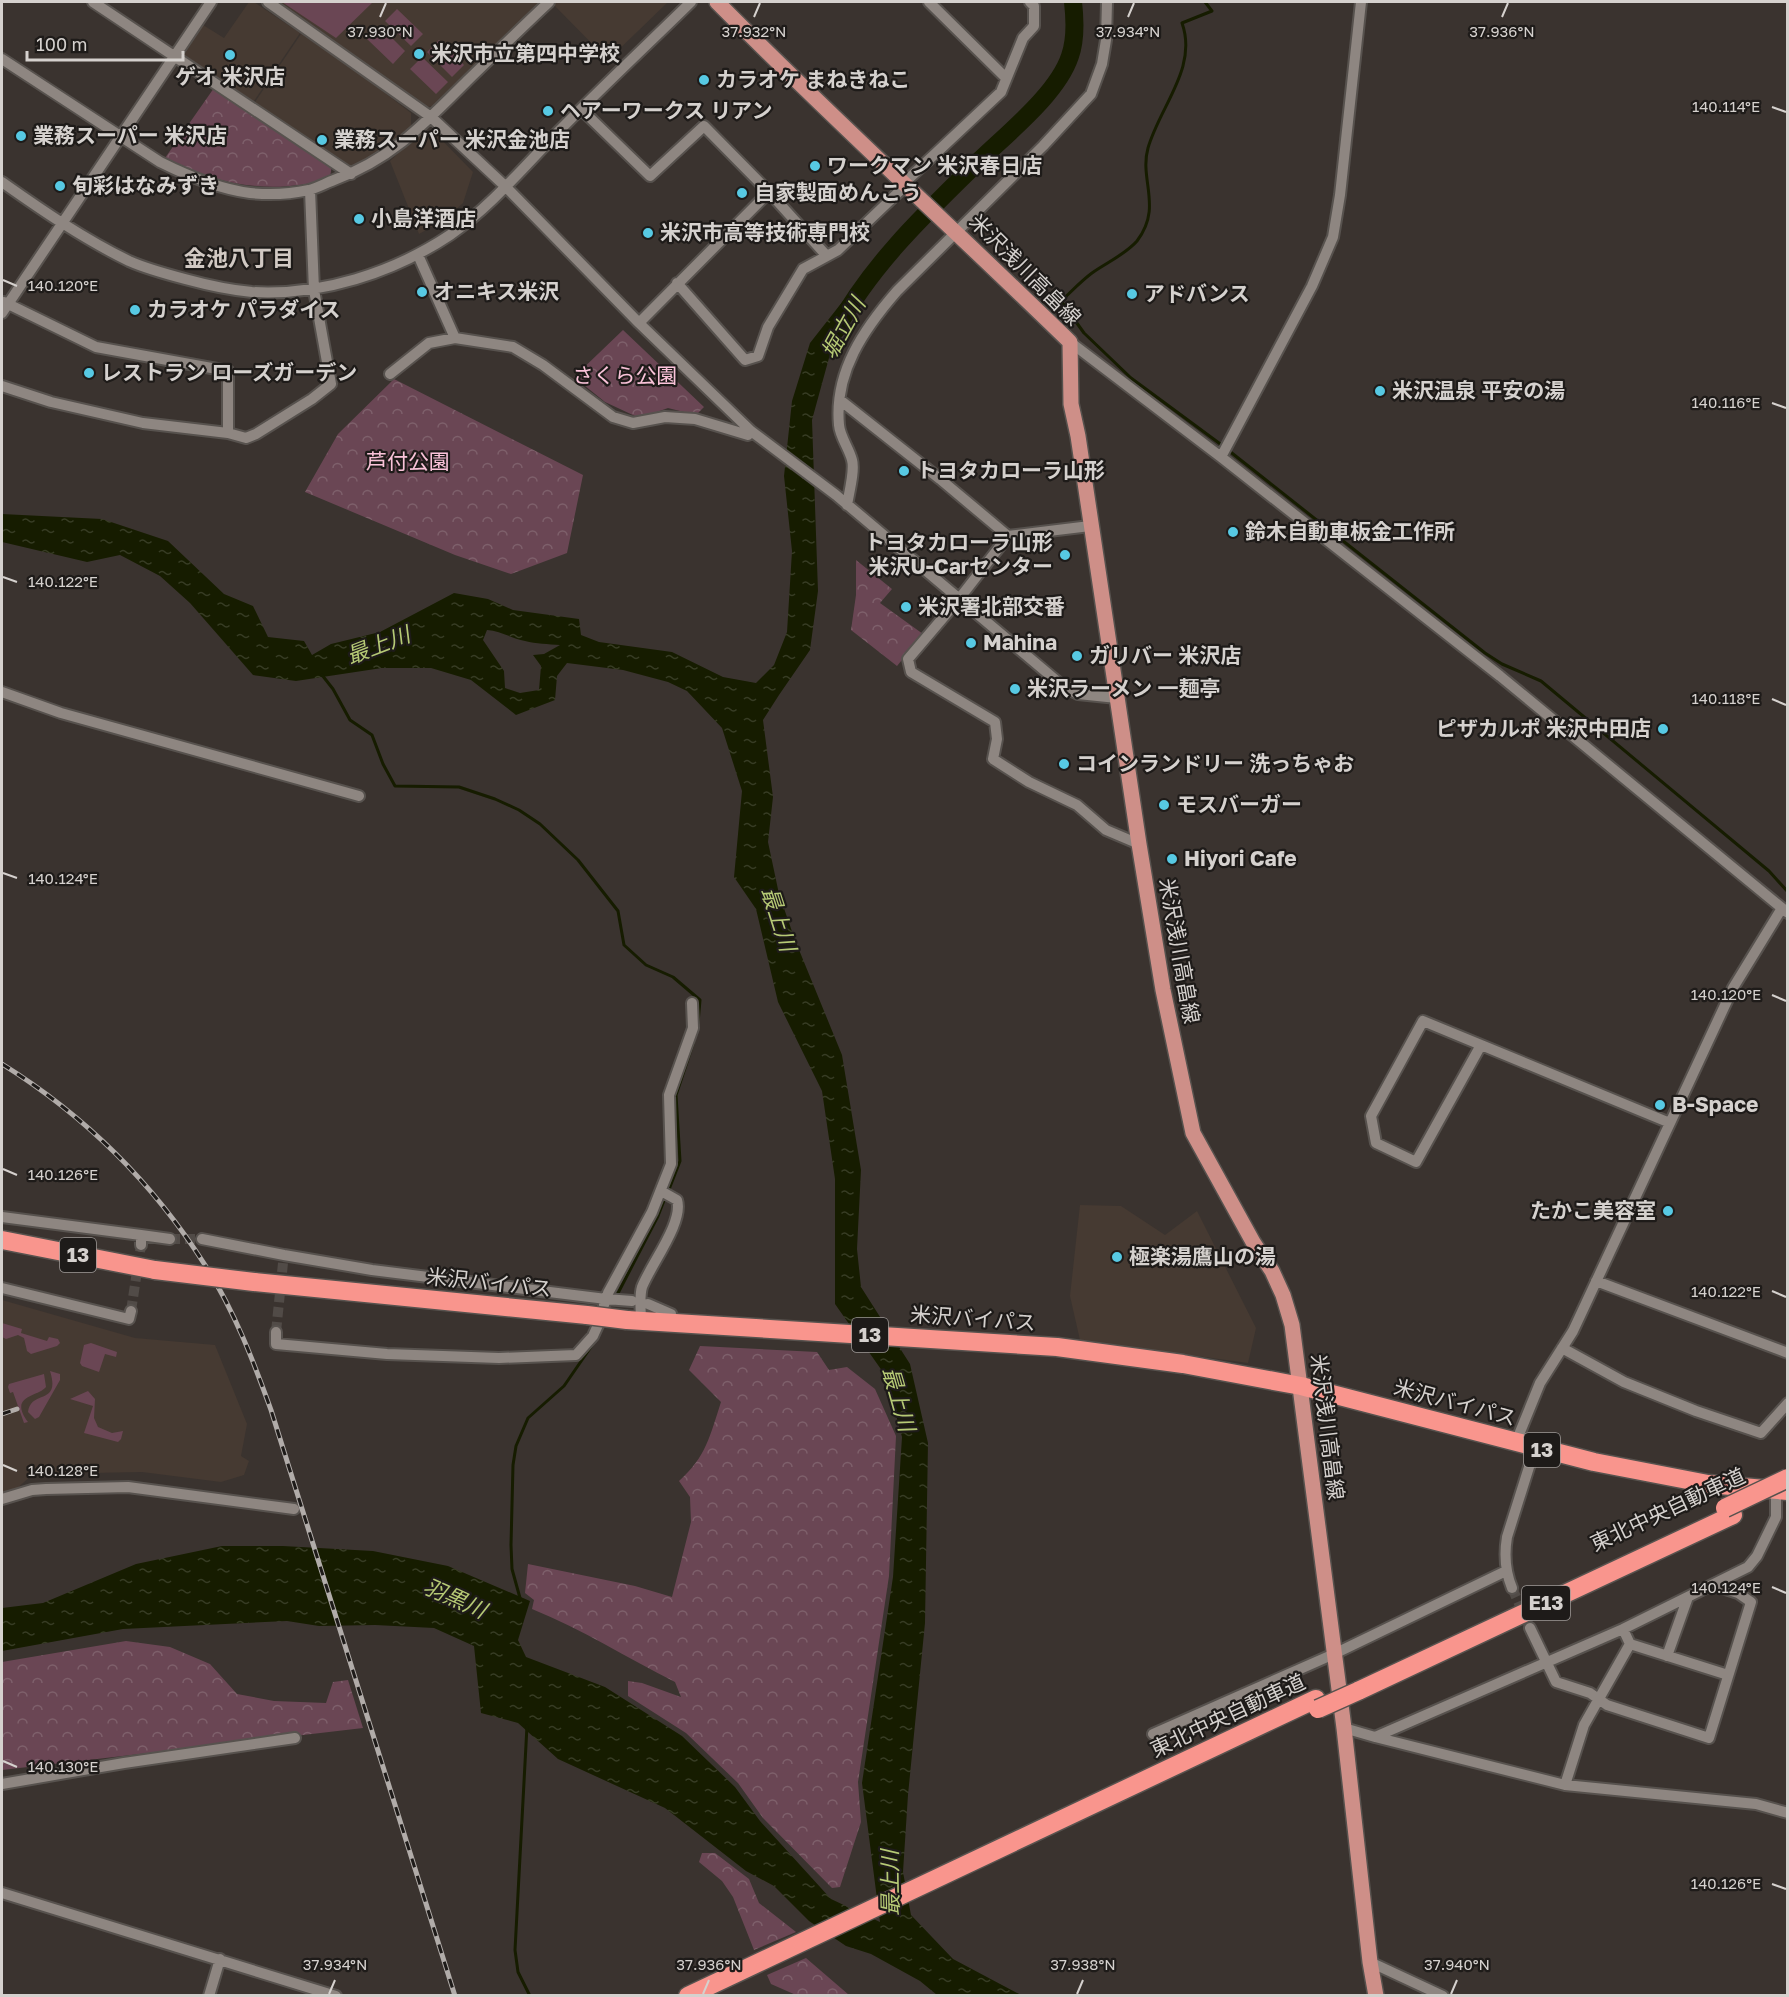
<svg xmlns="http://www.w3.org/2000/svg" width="1789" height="1997" font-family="'Golos Text','Noto Sans JP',sans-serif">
	<defs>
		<pattern id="forest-crowns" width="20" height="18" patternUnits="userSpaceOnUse" patternTransform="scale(1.5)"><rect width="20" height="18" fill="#6a4654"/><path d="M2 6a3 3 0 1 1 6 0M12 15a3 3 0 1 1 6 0" fill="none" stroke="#7e606b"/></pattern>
		<pattern id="water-ripples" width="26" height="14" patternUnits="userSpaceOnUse" patternTransform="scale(1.5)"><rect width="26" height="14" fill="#161c00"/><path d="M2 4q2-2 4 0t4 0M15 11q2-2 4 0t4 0" fill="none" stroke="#373c24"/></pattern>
	</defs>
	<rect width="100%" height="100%" fill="#3a332f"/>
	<path fill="#463a32" d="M249 2H254L300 33 252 104 182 58 203 25 224 38Z
		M275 2H542L435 106 425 107Z
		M554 2H668L608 60 552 3Z
		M301 34 351 67 411 113V129L398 142 349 171 253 105Z
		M421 131 434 132 473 172 463 203 444 220 419 234 390 161Z
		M1080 1205 1121 1206 1165 1235 1197 1211 1256 1328 1248 1363 1080 1340 1070 1296Z
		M2 1300 135 1338 215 1345 247 1424 241 1456 249 1461 244 1475 221 1482 142 1472 33 1474 14 1491 2 1495Z"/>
	<path fill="#6a4654" d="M282 2H373L336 38Z
		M397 9 423 34 411 46 385 21Z
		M380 26 405 51 393 64 367 39Z
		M439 40 464 65 452 77 427 52Z
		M422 57 448 82 436 94 410 69Z
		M2 1323 22 1329 21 1333 47 1341 49 1337 58 1339 60 1343 57 1346 31 1354 27 1351 24 1338 18 1335 6 1339 2 1337Z
		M91 1343 117 1352 116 1357 105 1354 99 1372 82 1366 80 1363 84 1345Z
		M50 1371 60 1374V1380L39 1417 35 1419 28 1412C31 1389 61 1406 50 1371Z
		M44 1374 46 1387C38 1397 8 1395 28 1422L24 1423 13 1392 10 1393 8 1387 9 1384Z
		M88 1391 95 1399 94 1418 98 1427 112 1433 123 1431 121 1439 118 1442 84 1433 93 1406 70 1399Z"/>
	<path fill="url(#forest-crowns)" d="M214 88 332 164 330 178C273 196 217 185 165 158Z
		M623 330 704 407 696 415 668 408 651 414 635 416 605 402 574 377Z
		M394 379 583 475 567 553 511 574 455 555 305 492 338 434Z
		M856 560 892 589 880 603 923 634 897 666 851 630 856 595Z
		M700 1346 817 1352 829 1370 847 1367 875 1389 896 1436 889 1576 858 1782 861 1822 840 1887 832 1888 763 1818 738 1783 686 1733 628 1696V1681L642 1683 681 1697 675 1682C627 1658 582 1629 532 1609L534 1600 525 1593 528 1564 635 1586 672 1597 691 1522 690 1497 679 1481C706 1457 710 1436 721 1402L689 1370Z
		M126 1641 170 1647 210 1664 237 1694 274 1701 326 1703 333 1682 348 1680 363 1728 2 1770V1662Z
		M702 1853H715L749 1879 759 1903 796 1932 754 1950 733 1897 722 1881 699 1862Z
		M806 1958 849 1995H796L771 1984 767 1975Z"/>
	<path fill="url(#water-ripples)" fill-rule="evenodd" d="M861 278 832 347 812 420 818 591 810 650 779 695 763 720 773 797 768 842 779 894 795 940 842 1055 861 1170 857 1249 861 1287 910 1364 928 1443 925 1623 908 1795 903 1872 911 1915 953 1959 1021 1995H937L920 1981 871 1954 846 1946 809 1921 774 1886 746 1871 665 1808 558 1759 518 1723 481 1713 474 1646 434 1628 375 1625 319 1626 287 1621 123 1629 2 1651V1608L43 1603 136 1564 222 1546H283L373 1551 448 1566 530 1601 518 1640 526 1657 605 1687 682 1736 735 1787 760 1821 831 1899 880 1922 862 1783 893 1577 902 1437 885 1375 835 1304V1179L822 1091 778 1002 756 909 734 877 742 791 722 728 687 691 668 682 623 670 567 663 557 676 555 700 516 715 471 680 431 668H382L296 681 253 675 190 603 160 576 120 555 87 562 2 542V514L102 519 168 541 224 594 253 606 268 637 304 641 312 655 331 644 380 632 454 593 488 599 513 610 579 619 581 635 599 642 672 652 723 677 756 683 774 665 787 632 792 551 784 476 792 401 810 343ZM487 630C500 631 511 638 525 641 536 644 548 644 560 645L544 654 533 655 541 666 539 690 520 693 505 688 504 671 483 640Z"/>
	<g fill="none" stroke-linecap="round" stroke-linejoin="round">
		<path stroke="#161c00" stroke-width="3" d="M1205 2 1212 11 1182 23C1198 68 1160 106 1148 148 1139 180 1163 207 1137 241 1126 254 1106 263 1092 273 1081 281 1071 292 1061 301L1084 333 1131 378 1223 446
			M1228 450 1485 653 1502 664 1541 681 1769 871 1788 892
			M322 675 333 689 350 720 372 735 383 764 395 786 459 787 495 799 519 810 540 824 578 860 618 911 624 945 646 965 673 977 700 1000 698 1023
			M668 1192 680 1161 676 1095 693 1044
			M616 1297 658 1216 665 1198
			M520 1598 512 1569 511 1545 513 1465 516 1446 528 1418 564 1386 595 1341
			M527 1726 515 1950 518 1972 530 1996"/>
		<path stroke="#161c00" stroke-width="18" d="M836 330C871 264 929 210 981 159 1009 132 1058 93 1070 56 1076 39 1075 19 1073 2"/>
		<path stroke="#514b47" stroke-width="10" stroke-dasharray="10 5" stroke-linecap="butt" d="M170 1239H202
			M131 1311 141 1245
			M276 1332 283 1263
			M1512 1588 1530 1628"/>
		<g stroke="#57524e" stroke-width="14">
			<path id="minor" d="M93 2 351 174
				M268 2 431 117 505 186 639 323 751 431 836 495 1064 687 1078 694 1117 698
				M929 2 1006 78
				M2 59 160 162C188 176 218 189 250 193 268 195 290 194 309 190 317 188 326 183 334 180 392 159 425 123 467 81 494 55 521 28 549 2
				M581 109 650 176 704 126 769 192 826 255
				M2 182C43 211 84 239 129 261 147 269 166 274 185 279 207 285 229 290 252 292 321 296 393 273 450 235 489 208 522 169 555 135 599 90 646 46 691 2
				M903 184 1001 92 1023 38 1034 26V6L1030 2
				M418 255 455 338
				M677 283 745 360 758 356 768 327 803 269 838 250 906 185
				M4 302 96 347 228 371V433
				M2 313 211 2
				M639 323 769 192
				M1070 342 1221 457 1500 676 1788 913
				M390 374 429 343 455 338 513 347 543 365 613 417 633 423 665 417 695 419 748 435 751 431
				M2 386 51 402 143 423 228 433 246 438 256 434 312 399 331 384 314 290 310 190
				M840 400 940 479 1008 536
				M1221 457 1312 286 1333 237 1340 195 1361 2
				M847 505C849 493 855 470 852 460 849 448 840 437 839 425 834 372 864 329 897 291L1043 146 1091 94 1102 64 1106 40 1107 2
				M1090 526 1008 536 959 599 908 659 911 672 995 722 997 739 993 759 1029 782 1077 805 1106 830 1139 844
				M2 692 61 713 359 796
				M1481 1045 1416 1162 1376 1143 1371 1116 1423 1021 1670 1123
				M2 1217 141 1235V1245
				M141 1235 170 1239
				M202 1239 284 1255 372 1270 606 1299 608 1293 652 1212 671 1164 669 1095 693 1028 692 1003
				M1596 1281 1788 1353
				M2 1288 129 1319 131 1311
				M648 1304 671 1314 670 1322
				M604 1305 606 1299 632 1301
				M641 1321C641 1310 639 1297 642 1287 651 1264 684 1222 677 1200L661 1191
				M276 1332V1344L387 1354 499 1358 576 1355 593 1336 598 1325
				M1562 1348 1624 1382 1696 1411 1761 1433 1788 1403
				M1516 1442 1540 1383 1573 1331 1733 988 1782 908
				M2 1499 32 1490 46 1489 128 1487 294 1509
				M1512 1588C1505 1571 1504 1555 1507 1537L1535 1448
				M1530 1628 1556 1682 1590 1693 1607 1705 1709 1738 1751 1602 1738 1593 1713 1585
				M1623 1629 1630 1644 1728 1675
				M1667 1656 1688 1597
				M1344 1728 1375 1737 1623 1629 1748 1567 1757 1556 1776 1517V1490
				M1153 1734 1334 1654 1506 1571
				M1375 1737 1565 1785 1756 1804 1788 1813
				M2 1784 124 1763 295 1738
				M1565 1785 1584 1725 1630 1644
				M2 1893 336 1996
				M1370 1962 1443 1996
				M209 1996 220 1959"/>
		</g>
		<g stroke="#57524e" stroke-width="18">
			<path id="major" d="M717 2C832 118 953 228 1070 342L1071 404 1078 436 1139 844 1163 990 1193 1133 1253 1242 1272 1271 1283 1295 1292 1325 1344 1728 1370 1962 1376 1996"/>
		</g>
		<g stroke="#57524e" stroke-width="21">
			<path id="highway" d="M2 1240 155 1270
				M254 1282 587 1315
				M627 1320 1057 1347 1183 1364 1301 1386 1594 1462 1708 1484 1788 1491
				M1358 1691 1733 1515
				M688 1996 1316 1699"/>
		</g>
		<use href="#minor" stroke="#8e8681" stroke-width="10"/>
		<use href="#major" stroke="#ce8f88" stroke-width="15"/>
		<use href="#highway" stroke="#f9958d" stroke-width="18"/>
		<g stroke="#b1aca9" stroke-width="5">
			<path id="rail" d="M2 1064C84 1115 153 1183 205 1265 234 1310 253 1360 271 1410L455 1996
				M2 1414 17 1409"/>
		</g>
		<use href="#rail" stroke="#1e1b19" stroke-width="3" stroke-dasharray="9" stroke-linecap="butt"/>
		<g stroke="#57524e" stroke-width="21" stroke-linecap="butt">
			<path id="highway-bridge" d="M155 1270 254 1282
				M587 1315 627 1320
				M1725 1508 1788 1478
				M1318 1709 1358 1691"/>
		</g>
		<use href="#highway-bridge" stroke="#f9958d" stroke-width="18"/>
	</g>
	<path fill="none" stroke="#d5d1ce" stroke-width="2" d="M380 17 386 3M754 17 760 3M1128 17 1134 3M1502 17 1508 3M1772 107 1786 112M3 280 17 286M1772 403 1786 408M3 577 17 582M1772 699 1786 705M3 873 17 878M1772 995 1786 1001M3 1169 17 1175M1772 1291 1786 1297M3 1465 17 1471M1772 1587 1786 1593M3 1761 17 1767M1772 1884 1786 1889M329 1994 335 1980M703 1994 709 1980M1077 1994 1083 1980M1451 1994 1457 1980"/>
	<g fill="#57c9e3" stroke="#1e1b19" stroke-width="2">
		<circle cx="419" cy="54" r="6"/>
		<circle cx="230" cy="55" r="6"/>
		<circle cx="704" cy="80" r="6"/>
		<circle cx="548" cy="111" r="6"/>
		<circle cx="21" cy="136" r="6"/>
		<circle cx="322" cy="140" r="6"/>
		<circle cx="815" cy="166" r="6"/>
		<circle cx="60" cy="186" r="6"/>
		<circle cx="742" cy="193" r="6"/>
		<circle cx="359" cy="219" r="6"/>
		<circle cx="648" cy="233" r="6"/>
		<circle cx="422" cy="292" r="6"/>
		<circle cx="1132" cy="294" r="6"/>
		<circle cx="135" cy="310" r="6"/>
		<circle cx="89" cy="373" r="6"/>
		<circle cx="1380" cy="391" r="6"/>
		<circle cx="904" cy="471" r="6"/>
		<circle cx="1233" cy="532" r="6"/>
		<circle cx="1065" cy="555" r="6"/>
		<circle cx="906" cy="607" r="6"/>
		<circle cx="971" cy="643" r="6"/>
		<circle cx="1077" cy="656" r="6"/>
		<circle cx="1015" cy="689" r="6"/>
		<circle cx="1663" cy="729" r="6"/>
		<circle cx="1064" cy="764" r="6"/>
		<circle cx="1164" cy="805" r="6"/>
		<circle cx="1172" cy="859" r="6"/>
		<circle cx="1660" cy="1105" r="6"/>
		<circle cx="1668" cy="1211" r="6"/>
		<circle cx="1117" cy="1257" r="6"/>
	</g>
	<g text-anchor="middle" stroke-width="4.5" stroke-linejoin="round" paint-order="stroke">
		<g fill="#1e1b19" stroke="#9e9a98" stroke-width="1.5">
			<rect x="60" y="1238" width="36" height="34" rx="4.5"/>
			<rect x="852" y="1318" width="36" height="34" rx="4.5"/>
			<rect x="1524" y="1433" width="36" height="34" rx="4.5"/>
			<rect x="1522" y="1586" width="48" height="34" rx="4.5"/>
		</g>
		<g font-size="20" font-weight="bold" fill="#d5d1ce">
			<text x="78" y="1262">13</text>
			<text x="870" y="1342">13</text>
			<text x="1542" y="1457">13</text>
			<text x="1546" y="1610">E13</text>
		</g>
		<g font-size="21" font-weight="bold" fill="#d5d1ce" stroke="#1e1b19" text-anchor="start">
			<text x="431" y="61">米沢市立第四中学校</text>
			<text x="230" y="84" text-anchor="middle">ゲオ 米沢店</text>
			<text x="716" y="87">カラオケ まねきねこ</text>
			<text x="560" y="118">ヘアーワークス リアン</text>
			<text x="33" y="143">業務スーパー 米沢店</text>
			<text x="334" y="147">業務スーパー 米沢金池店</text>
			<text x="827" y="173">ワークマン 米沢春日店</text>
			<text x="72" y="193">旬彩はなみずき</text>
			<text x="754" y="200">自家製面めんこう</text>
			<text x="371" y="226">小島洋酒店</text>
			<text x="660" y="240">米沢市高等技術専門校</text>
			<text x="434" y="299">オニキス米沢</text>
			<text x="1144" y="301">アドバンス</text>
			<text x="147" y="317">カラオケ パラダイス</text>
			<text x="101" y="380">レストラン ローズガーデン</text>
			<text x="1392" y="398">米沢温泉 平安の湯</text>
			<text x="916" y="478">トヨタカローラ山形</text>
			<text x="1245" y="539">鈴木自動車板金工作所</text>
			<text x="1053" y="550" text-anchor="end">トヨタカローラ山形<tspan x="1053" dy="24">米沢U-Carセンター</tspan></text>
			<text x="918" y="614">米沢署北部交番</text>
			<text x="983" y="650">Mahina</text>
			<text x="1089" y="663">ガリバー 米沢店</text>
			<text x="1027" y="696">米沢ラーメン 一麺亭</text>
			<text x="1651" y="736" text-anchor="end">ピザカルポ 米沢中田店</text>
			<text x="1076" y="771">コインランドリー 洗っちゃお</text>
			<text x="1176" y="812">モスバーガー</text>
			<text x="1184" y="866">Hiyori Cafe</text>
			<text x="1672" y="1112">B-Space</text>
			<text x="1656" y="1218" text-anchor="end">たかこ美容室</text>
			<text x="1129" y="1264">極楽湯鷹山の湯</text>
		</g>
		<g font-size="21" fill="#d5d1ce" stroke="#1e1b19">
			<text transform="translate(1025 270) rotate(45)" y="7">米沢浅川高畠線</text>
			<text transform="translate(1179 951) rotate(80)" y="7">米沢浅川高畠線</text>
			<text transform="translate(489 1283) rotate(6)" y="7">米沢バイパス</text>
			<text transform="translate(973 1319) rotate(4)" y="7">米沢バイパス</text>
			<text transform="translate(1455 1403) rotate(15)" y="7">米沢バイパス</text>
			<text transform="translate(1327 1427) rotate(83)" y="7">米沢浅川高畠線</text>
			<text transform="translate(1668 1510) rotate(-25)" y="7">東北中央自動車道</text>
			<text transform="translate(1228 1716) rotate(-25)" y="7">東北中央自動車道</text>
		</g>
		<g font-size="21" fill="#fac3d9" stroke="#1e1b19">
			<text x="625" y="383">さくら公園</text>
			<text x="408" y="469">芦付公園</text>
		</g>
		<g font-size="22" font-weight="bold" fill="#d1c9c3" stroke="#1e1b19">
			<text x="239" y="266">金池八丁目</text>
		</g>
		<g font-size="22" font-style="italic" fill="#b6ca75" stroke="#1e1b19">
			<text transform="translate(843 328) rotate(-61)" y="8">堀立川</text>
			<text transform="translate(378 645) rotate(-21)" y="8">最上川</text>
			<text transform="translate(779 919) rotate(72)" y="8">最上川</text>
			<text transform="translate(899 1399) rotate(74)" y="8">最上川</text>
			<text transform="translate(455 1598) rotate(24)" y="8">羽黒川</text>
			<text transform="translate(890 1883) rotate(-91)" y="8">最上川</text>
		</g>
	</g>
	<g font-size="15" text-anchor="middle" fill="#d5d1ce" stroke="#1e1b19" stroke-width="4.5" stroke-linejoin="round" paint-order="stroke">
		<text x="380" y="37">37.930°N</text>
		<text x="1128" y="37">37.934°N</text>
		<text x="1502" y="37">37.936°N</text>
		<text x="754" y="37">37.932°N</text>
		<text x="1726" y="112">140.114°E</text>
		<text x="63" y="291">140.120°E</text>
		<text x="1726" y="408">140.116°E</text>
		<text x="63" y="587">140.122°E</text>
		<text x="1726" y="704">140.118°E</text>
		<text x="63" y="884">140.124°E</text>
		<text x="1726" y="1000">140.120°E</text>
		<text x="63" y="1180">140.126°E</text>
		<text x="1726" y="1297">140.122°E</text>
		<text x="63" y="1476">140.128°E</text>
		<text x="1726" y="1593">140.124°E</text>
		<text x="63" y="1772">140.130°E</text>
		<text x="1726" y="1889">140.126°E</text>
		<text x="335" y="1970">37.934°N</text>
		<text x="709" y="1970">37.936°N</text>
		<text x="1083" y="1970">37.938°N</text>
		<text x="1457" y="1970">37.940°N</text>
	</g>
	<rect width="1789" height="1997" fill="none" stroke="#d5d1ce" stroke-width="6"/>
	<path d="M27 51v9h156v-9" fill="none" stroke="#d5d1ce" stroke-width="3"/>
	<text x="36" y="51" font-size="18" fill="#d5d1ce" stroke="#1e1b19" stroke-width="4.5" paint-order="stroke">100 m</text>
</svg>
